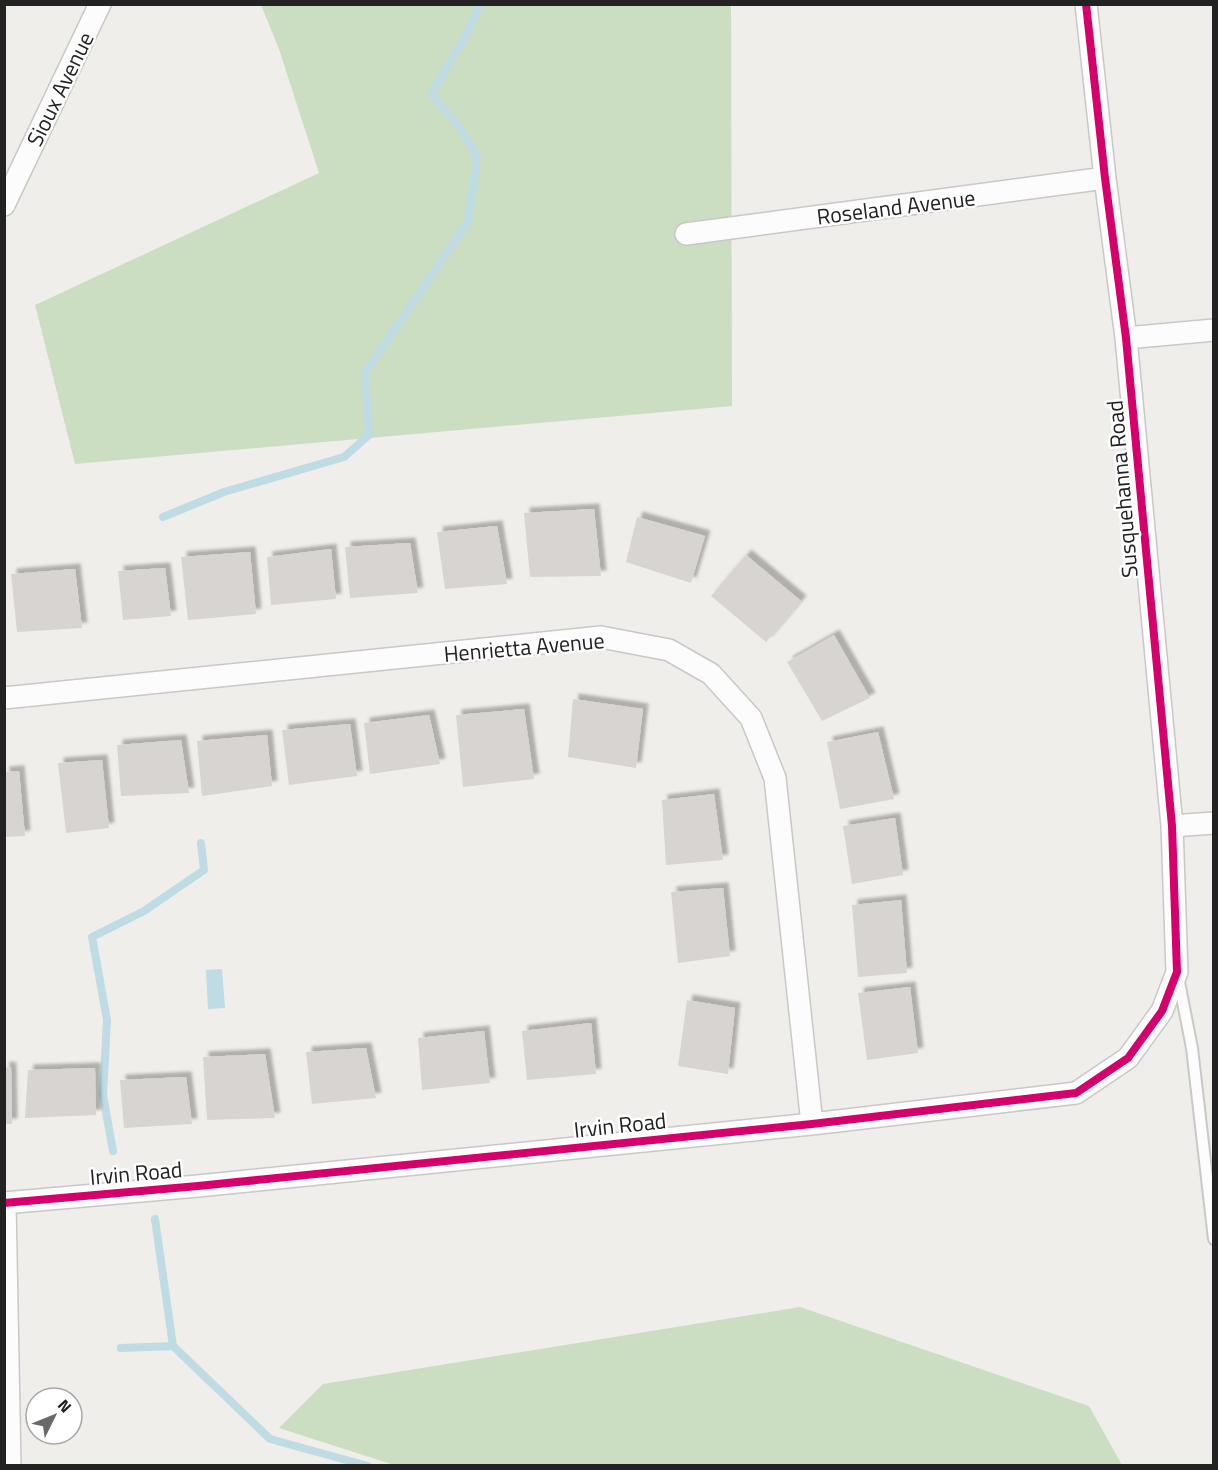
<svg xmlns="http://www.w3.org/2000/svg" width="1218" height="1470" font-family="'Titillium Web',sans-serif">
	<defs>
		<filter id="shadow"><feDropShadow dx="5.5" dy="-5.5" stdDeviation="1.5" flood-color="#0004"/></filter>
	</defs>
	<rect width="100%" height="100%" fill="#f0eeeb"/>
	<path fill="#cbdec1" d="M261 5H731L732 406 75 464 35 305 319 173 279 49Z
		M800 1307 1089 1406 1122 1465 397 1466 279 1428 323 1384Z"/>
	<path fill="#bfdbe3" d="M222 969 225 1008 208 1009 206 970Z"/>
	<g fill="none" stroke-linecap="round" stroke-linejoin="round">
		<path stroke="#bfdbe3" stroke-width="8" d="M163 517 224 492 344 457 369 435 365 373 468 222 477 157 459 126 431 94 467 34 480 4
			M113 1151 103 1095 107 1020 92 937 144 911 204 870 201 843
			M155 1219 173 1346 270 1439 368 1466
			M121 1348 173 1346"/>
	</g>
	<path fill="#d7d4d2" filter="url(#shadow)" d="M594 509 601 576 530 577 524 513Z
		M637 517 705 536 691 583 626 562Z
		M497 526 507 584 445 589 437 532Z
		M410 543 418 593 350 598 345 547Z
		M331 549 336 599 271 605 267 557Z
		M250 552 256 614 188 620 181 557Z
		M746 555 801 601 766 642 711 596Z
		M165 568 171 616 123 620 118 571Z
		M75 569 82 628 17 632 11 574Z
		M834 635 870 698 822 721 787 662Z
		M573 699 643 709 636 768 568 757Z
		M524 709 534 779 463 787 456 715Z
		M429 715 440 764 370 774 364 723Z
		M350 724 357 776 289 785 282 730Z
		M878 732 894 799 840 809 827 742Z
		M267 735 272 786 202 796 197 741Z
		M181 740 189 793 121 796 117 745Z
		M102 760 109 828 66 833 58 763Z
		M19 771 25 836 4 837V772Z
		M714 794 723 860 666 865 662 800Z
		M895 818 903 875 852 884 843 826Z
		M723 888 730 956 678 963 671 892Z
		M901 900 907 973 858 977 852 905Z
		M910 987 918 1053 867 1060 858 993Z
		M687 1000 735 1008 728 1074 678 1066Z
		M591 1023 596 1074 527 1080 522 1031Z
		M484 1031 490 1083 422 1090 418 1038Z
		M366 1048 376 1098 312 1104 306 1052Z
		M265 1054 275 1118 207 1120 203 1057Z
		M4 1067 11 1068 12 1124H4Z
		M95 1068 96 1115 25 1118 28 1070Z
		M186 1077 192 1124 124 1128 120 1080Z"/>
	<g fill="none" stroke-linecap="round" stroke-linejoin="round">
		<g stroke="#c9c8c7" stroke-width="14">
			<path id="service" d="M1178 977 1192 1048 1214 1239"/>
		</g>
		<g stroke="#c9c8c7" stroke-width="24">
			<path id="minor" d="M4 205 100 4
				M686 234 1105 178
				M1126 338 1214 330
				M4 698 601 637 669 650 711 674 751 718 775 778 812 1124
				M1172 826 1214 823
				M4 1203 198 1186 812 1124 1076 1093 1128 1058 1162 1011 1177 972 1172 826 1126 338 1105 178 1086 4
				M5 1203 10 1466"/>
		</g>
		<use href="#service" stroke="#fdfcfc" stroke-width="10"/>
		<use href="#minor" stroke="#fdfcfc" stroke-width="21"/>
		<g stroke="#fff" stroke-width="11">
			<path id="cycleway" d="M4 1203 198 1186 812 1124 1076 1093 1128 1058 1162 1011 1177 972 1172 826 1126 338 1105 178 1086 4"/>
		</g>
		<use href="#cycleway" stroke="#d6006c" stroke-width="8"/>
	</g>
	<g text-anchor="middle" stroke-width="5" stroke-linejoin="round" paint-order="stroke">
		<g font-size="22" fill="#222" stroke="#fff">
			<text transform="translate(60 89) rotate(-64)" y="8">Sioux Avenue</text>
			<text transform="translate(896 207) rotate(-7)" y="8">Roseland Avenue</text>
			<text transform="translate(1122 489) rotate(-95)" y="8">Susquehanna Road</text>
			<text transform="translate(524 647) rotate(-5)" y="8">Henrietta Avenue</text>
			<text transform="translate(620 1125) rotate(-6)" y="8">Irvin Road</text>
			<text transform="translate(136 1173) rotate(-5)" y="8">Irvin Road</text>
		</g>
	</g>
	<rect width="1218" height="1470" fill="none" stroke="#222222" stroke-width="12"/>
	<g transform="translate(54 1416) rotate(47)"><circle r="28" fill="#ffffff" stroke="#a7a7a7" stroke-width="1.5"/>
	<path d="M0-4.5L10 22L0 15L-10 22Z" fill="#6a6968"/>
	<text y="-9" font-size="16" font-weight="bold" text-anchor="middle" fill="#222222">N</text>
	</g>
</svg>
